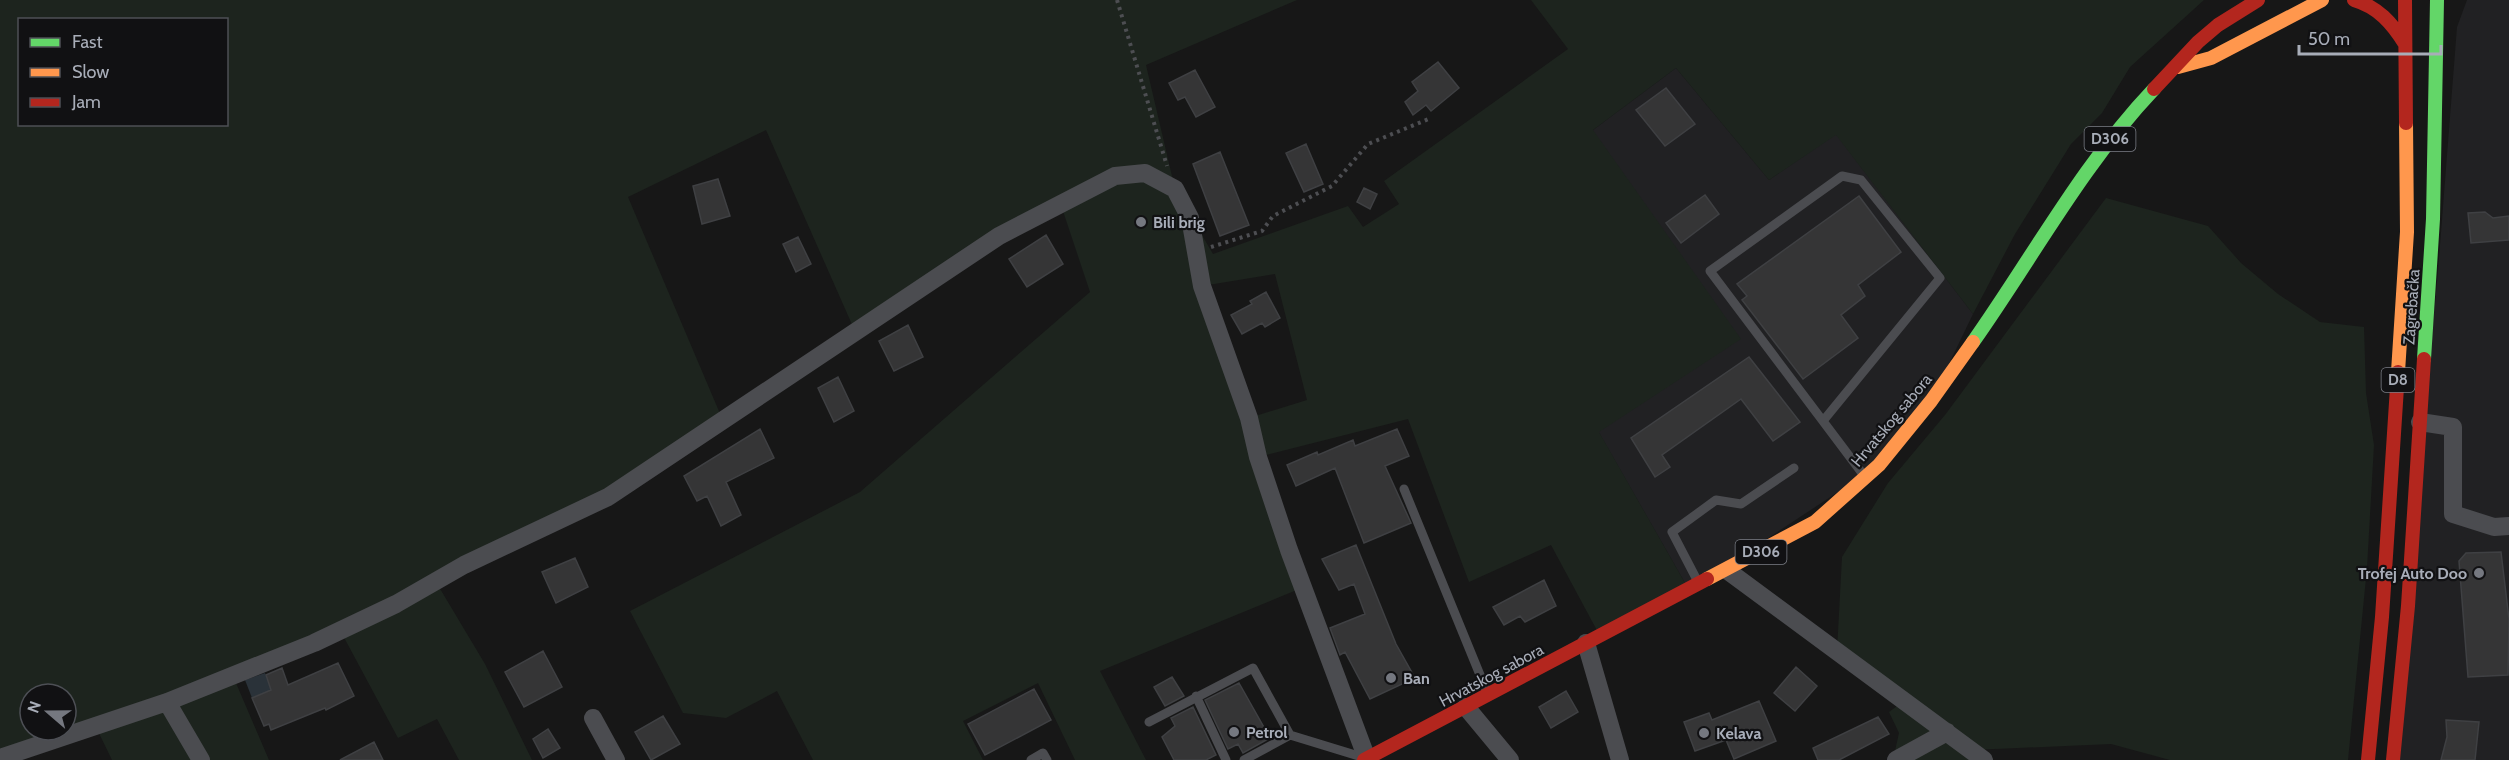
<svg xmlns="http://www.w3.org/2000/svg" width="2509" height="760" font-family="Cabin,sans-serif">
	<rect width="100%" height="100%" fill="#171717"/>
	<path fill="#212123" d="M2467 0H2509V760H2393L2438 271 2457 27Z
		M1676 68 1769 180 1836 134 1973 314 1931 401 1879 465 1689 590 1598 431 1593 130Z"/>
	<path fill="#1d241e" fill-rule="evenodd" d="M0 0H1297L1146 65 1175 189 1213 254 1348 206 1363 227 1399 204 1384 181 1568 49 1531 0H2204L2130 67 2102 113 2071 144 2015 234 1973 314 1836 135 1769 180 1676 68 1593 130 1741 339 1599 432 1689 590 1600 636 1551 545 1469 582 1408 419 1258 457 1304 587 1100 671 1146 760H1075L1038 683 963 721 983 760H813L777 691 726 718 683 713 630 611 860 492 1090 292 1061 205 854 329 766 130 628 197 724 423 436 582 485 664 532 760H459L437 719 398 738 340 630 233 676 269 760H112L95 725 0 758ZM20 20H226V124H20ZM1275 274 1307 400 1249 418 1202 286ZM30 694H66V730H30Z
		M2106 198 2208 226 2241 263 2278 294 2320 322 2364 327 2366 393 2374 445 2367 568 2348 760H2170L2111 744 1972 750 1984 760H1893L1899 733 1889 712 1904 701 1837 651 1842 557 1888 483 1945 415Z"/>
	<path fill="#2a3239" d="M265 673 271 690 252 698 245 680Z"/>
	<path fill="#353536" stroke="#3f4043" stroke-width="1.5" d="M1438 62 1459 88 1431 111 1426 105 1413 115 1405 102 1418 91 1412 82Z
		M1195 70 1215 107 1196 117 1185 97 1178 100 1169 83Z
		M1666 88 1695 124 1665 146 1636 110Z
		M1306 144 1323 184 1304 192 1286 153Z
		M1220 152 1249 225 1220 236 1193 164Z
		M718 179 730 216 702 224 693 186Z
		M1364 188 1377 194 1370 209 1357 202Z
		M1705 195 1719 214 1681 243 1666 223Z
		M1859 196 1901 252 1858 285 1865 296 1841 315 1858 338 1803 379 1742 300 1747 296 1737 284Z
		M2485 212 2493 218 2509 216V240L2471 243 2468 213Z
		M1046 235 1063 264 1027 287 1009 259Z
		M798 237 811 264 796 272 783 244Z
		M1266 292 1280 318 1265 327 1262 323 1242 334 1231 315 1252 304 1250 301Z
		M908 325 923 357 894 371 879 341Z
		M1749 357 1800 422 1773 441 1741 399 1662 455 1670 467 1655 477 1631 438Z
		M838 377 854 411 834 422 818 388Z
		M760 429 774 458 726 482 741 515 721 526 707 496 697 501 684 476Z
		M1397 429 1409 456 1385 466 1411 523 1364 543 1335 468 1296 486 1287 465 1317 452 1318 455 1353 440 1355 446Z
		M1356 545 1396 644 1415 678 1370 699 1345 652 1340 655 1330 628 1365 614 1354 584 1339 590 1322 559Z
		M2501 552 2509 619 2508 675 2468 677 2459 561 2466 553Z
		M575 558 588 587 556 603 542 572Z
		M1544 580 1556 606 1525 622 1520 616 1504 625 1493 607Z
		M543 651 562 687 524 707 505 672Z
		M338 663 354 696 326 710 325 708 271 730 269 724 264 726 252 698 271 690 266 675 282 668 288 685Z
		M1796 667 1817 686 1795 711 1774 693Z
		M1172 677 1184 696 1165 706 1154 687Z
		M1239 683 1270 738 1243 753 1238 744 1228 749 1205 700Z
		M1034 689 1051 720 985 755 968 724Z
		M1566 691 1578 712 1551 728 1539 707Z
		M1759 701 1776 741 1734 759 1726 740 1695 751 1684 722 1709 713 1712 720Z
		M1193 707 1216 755 1206 760H1174L1162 737 1175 726 1171 718Z
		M663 716 680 744 651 760 635 732Z
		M1878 717 1889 734 1839 760H1818L1813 748Z
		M2446 720 2479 722 2475 760H2441L2447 737Z
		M548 729 560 748 543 758 533 739Z
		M374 742 383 760H340Z"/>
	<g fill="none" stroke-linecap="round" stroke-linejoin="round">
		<path stroke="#4d4e52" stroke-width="4" stroke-dasharray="3 4.5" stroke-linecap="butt" d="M1117 0 1167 166
			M1211 247 1262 231 1273 216 1332 186 1368 144 1431 118"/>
		<path stroke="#4b4c50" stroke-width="9" d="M1823 421 1940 278 1861 180 1842 176 1710 271 1862 473
			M1404 489 1487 692
			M1697 580 1672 532 1716 500 1741 504 1794 468
			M1196 696 1226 760
			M1149 722 1253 668 1290 735
			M1031 760 1043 753 1047 760
			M1244 760 1290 735 1362 757"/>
		<path stroke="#4b4c50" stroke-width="18" d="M2420 422 2453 427V514L2494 527 2509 526
			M1728 571 1984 760
			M1586 643 1620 760
			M167 702 201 760
			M1466 707 1510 760
			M593 718 616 760
			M0 758 167 702 314 643 396 604 464 565 608 497 999 236 1115 176 1145 173 1175 189 1190 218 1202 286 1249 418 1258 457 1289 550 1367 759
			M1896 760 1947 732"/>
		<path stroke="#63d668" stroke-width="14" d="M1973 342C2033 257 2082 165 2154 89
			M2424 359 2433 219 2437 0"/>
		<path stroke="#ff974d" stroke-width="14" d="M2178 67 2211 58 2322 0
			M2398 372 2407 232 2406 123
			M1707 579 1815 522 1879 465 1931 401 1973 342"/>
		<path stroke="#b3261e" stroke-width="14" d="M2354 0C2378 7 2392 23 2405 44
			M2405 0 2406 123
			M2154 89 2198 42 2218 25 2258 0
			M1364 760 1707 579
			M2368 760 2382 617 2398 372
			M2393 760 2408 606 2424 359"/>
	</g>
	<g fill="#757880" stroke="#111113" stroke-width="2">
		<circle cx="1141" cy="222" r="6"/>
		<circle cx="2479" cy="573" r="6"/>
		<circle cx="1391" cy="678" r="6"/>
		<circle cx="1234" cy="732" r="6"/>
		<circle cx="1704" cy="733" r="6"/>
	</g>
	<g text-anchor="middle" stroke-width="4.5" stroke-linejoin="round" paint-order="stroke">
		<g fill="#111113" stroke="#7b7e86" stroke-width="1.5">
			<rect x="2084.5" y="127" width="51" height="24" rx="4.5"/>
			<rect x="2381.5" y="368" width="33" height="24" rx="4.5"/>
			<rect x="1735.5" y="540" width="51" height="24" rx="4.5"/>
		</g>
		<g font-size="15" font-weight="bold" fill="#a8adb8">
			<text x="2110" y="144">D306</text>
			<text x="2398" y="385">D8</text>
			<text x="1761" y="557">D306</text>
		</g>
		<g font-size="16" font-weight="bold" fill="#a8adb8" stroke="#111113" text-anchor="start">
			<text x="1153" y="228">Bili brig</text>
			<text x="2467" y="579" text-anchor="end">Trofej Auto Doo</text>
			<text x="1403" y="684">Ban</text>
			<text x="1246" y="738">Petrol</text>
			<text x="1716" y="739">Kelava</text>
		</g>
		<g font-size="16" fill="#a8adb8" stroke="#111113">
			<text transform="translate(2411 307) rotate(-86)" y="6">Zagrebačka</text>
			<text transform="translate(1891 420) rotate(-50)" y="6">Hrvatskog sabora</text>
			<text transform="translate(1491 675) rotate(-28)" y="6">Hrvatskog sabora</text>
		</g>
	</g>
	<rect x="18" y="18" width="210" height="108" fill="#111113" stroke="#4d4f55" stroke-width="1.5"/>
	<rect x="30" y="38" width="30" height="9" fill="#63d668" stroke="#4d4f55" stroke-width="1.5"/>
	<text x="72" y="48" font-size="18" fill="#a8adb8">Fast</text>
	<rect x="30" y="68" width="30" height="9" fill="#ff974d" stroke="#4d4f55" stroke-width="1.5"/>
	<text x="72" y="78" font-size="18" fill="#a8adb8">Slow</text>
	<rect x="30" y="98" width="30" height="9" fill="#b3261e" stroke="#4d4f55" stroke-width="1.5"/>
	<text x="72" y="108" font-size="18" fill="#a8adb8">Jam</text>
	<g transform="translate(48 712) rotate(290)"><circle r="28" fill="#111113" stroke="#4d4f55" stroke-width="1.5"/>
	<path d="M0-4.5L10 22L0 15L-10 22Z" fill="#757880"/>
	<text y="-9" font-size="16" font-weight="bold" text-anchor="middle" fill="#a8adb8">N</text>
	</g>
	<path d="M2299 45v9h142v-9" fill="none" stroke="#a8adb8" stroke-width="3"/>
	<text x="2308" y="45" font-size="18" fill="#a8adb8" stroke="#111113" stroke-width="4.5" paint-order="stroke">50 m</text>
</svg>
